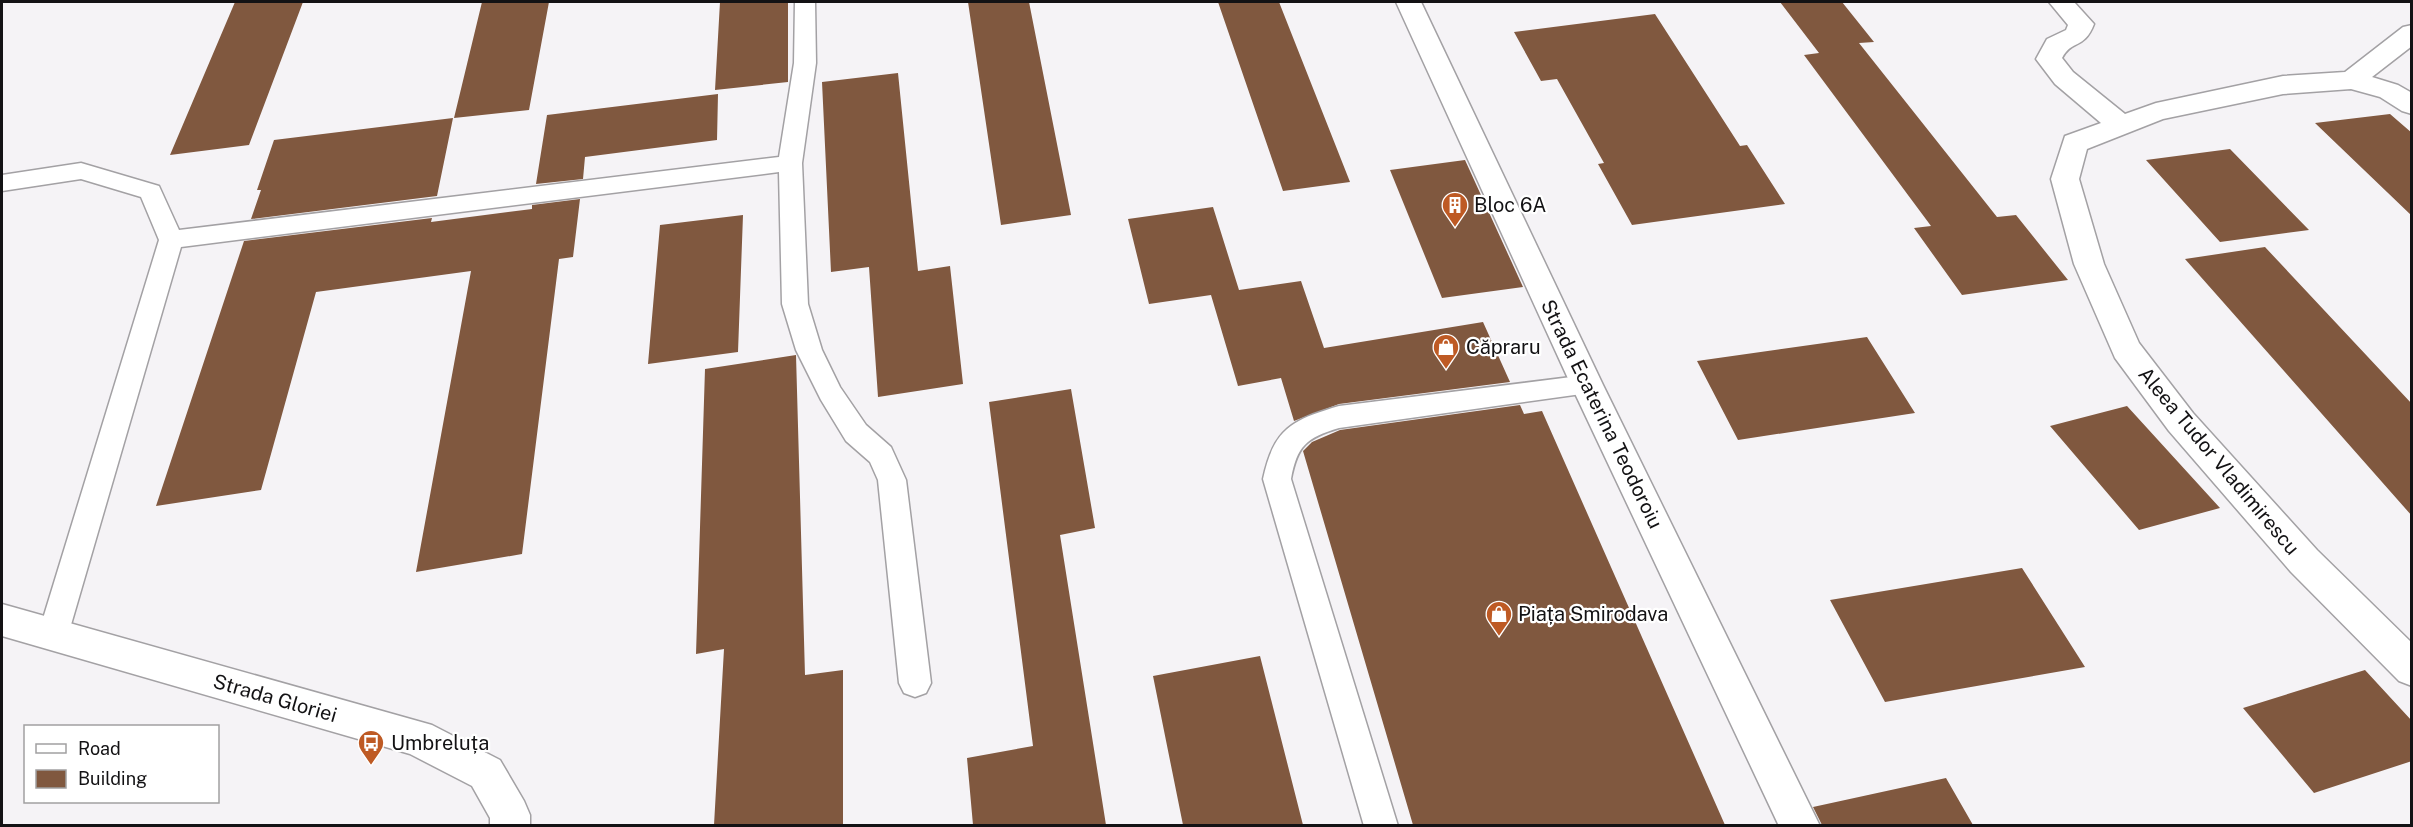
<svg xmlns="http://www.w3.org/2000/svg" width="2413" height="827" font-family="'Public Sans',sans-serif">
	<rect width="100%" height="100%" fill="#f5f3f6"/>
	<path fill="#80583f" d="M235 2H303L249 145 170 155Z
		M482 2H549L529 110 454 118Z
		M720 2H788V82L715 90Z
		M968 2H1029L1071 215 1001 225Z
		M1218 2H1279L1350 182 1283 191Z
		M1780 2H1842L1874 42 1859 43 1997 217 2016 215 2068 280 1962 295 1914 228 1931 226 1804 55 1819 53Z
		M1655 14 1740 146 1747 145 1785 204 1632 225 1598 164 1604 163 1557 79 1541 81 1514 32Z
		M898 73 918 271 950 266 963 384 878 397 869 267 831 272 822 82Z
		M718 94 717 140 585 157 583 179 536 184 547 115Z
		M2390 114 2412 133V216L2315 123Z
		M453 118 437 196 251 219 261 190H257L274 140Z
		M2230 149 2309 230 2220 242 2146 160Z
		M1465 160 1523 287 1442 298 1390 170Z
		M580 199 573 257 559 259 522 554 416 572 471 271 316 292 261 490 156 506 244 241 432 218 431 222 532 209V205Z
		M1213 207 1239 290 1301 281 1324 348 1483 322 1510 382 1339 404 1294 421 1281 378 1238 386 1211 295 1149 304 1128 219Z
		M743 215 738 352 648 364 660 225Z
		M2265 247 2412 404V516L2185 259Z
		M1867 337 1915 413 1738 440 1697 361Z
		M796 355 805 675 843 670V825H714L724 649 696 654 705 369Z
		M1071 389 1095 528 1060 535 1106 825H973L967 758 1033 746 989 402Z
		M1520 405 1524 414 1542 411 1725 825H1413L1303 451 1312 442 1340 430Z
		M2127 406 2220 508 2139 530 2050 426Z
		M2022 568 2085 667 1885 702 1830 600Z
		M1260 656 1303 825H1183L1153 676Z
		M2365 670 2412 721V761L2314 793 2243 708Z
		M1946 778 1973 825H1822L1813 807Z"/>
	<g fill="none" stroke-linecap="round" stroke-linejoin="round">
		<g stroke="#a3a1a4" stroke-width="3">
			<path id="service" d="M795 2H815L816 63 802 163 808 304 822 350 840 387 866 425 891 447 906 480 931 683 926 693 915 697 904 693 899 683 878 480 870 462 846 441 821 400 796 350 782 304 779 172 181 247 68 635 64 645 53 649 42 645 38 635 159 240 141 197 81 179 2 191V175L81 163 159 186 179 230 779 157 794 63Z
				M1587 375 1596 378 1600 385 1596 392 1339 428C1306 438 1297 446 1291 479L1398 826H1364L1263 479C1274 428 1292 420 1339 406Z"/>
		</g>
		<g stroke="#a3a1a4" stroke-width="3">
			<path id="minor" d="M1396 2H1421L1603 385 1820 826H1779L1571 385Z
				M2049 2H2074L2094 24C2084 50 2072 39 2062 58L2073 72 2125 114 2156 103 2283 76 2345 72 2403 27 2412 25V46L2372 77 2398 85 2412 93V114L2402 111 2380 97 2351 89 2283 94 2163 119 2087 149 2079 179 2104 264 2139 343 2193 413 2317 550 2412 643V686L2399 681 2291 572 2169 431 2115 358 2074 264 2051 179 2065 136 2101 123 2055 84 2036 59 2047 39 2066 30 2068 25Z
				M2 604 432 725 500 760 524 801 530 815V826H490V818L472 786 410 754 2 636Z"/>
		</g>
		<use href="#service" fill="#fff" fill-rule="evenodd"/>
		<use href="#minor" fill="#fff" fill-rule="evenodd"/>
	</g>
	<defs>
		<g id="building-pin" transform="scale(1.35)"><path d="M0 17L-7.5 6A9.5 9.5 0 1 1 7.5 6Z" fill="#be5a24" stroke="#fff"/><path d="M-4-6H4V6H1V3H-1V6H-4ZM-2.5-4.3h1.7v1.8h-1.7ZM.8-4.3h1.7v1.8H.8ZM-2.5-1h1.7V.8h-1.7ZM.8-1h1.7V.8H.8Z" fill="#fff"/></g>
		<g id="shop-pin" transform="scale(1.35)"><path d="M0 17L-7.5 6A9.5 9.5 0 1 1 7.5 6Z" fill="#be5a24" stroke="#fff"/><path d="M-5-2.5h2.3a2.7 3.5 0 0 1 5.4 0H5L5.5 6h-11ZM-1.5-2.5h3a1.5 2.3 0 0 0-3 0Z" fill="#fff"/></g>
		<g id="bus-pin" transform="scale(1.35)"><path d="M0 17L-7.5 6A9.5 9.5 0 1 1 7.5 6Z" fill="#be5a24" stroke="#fff"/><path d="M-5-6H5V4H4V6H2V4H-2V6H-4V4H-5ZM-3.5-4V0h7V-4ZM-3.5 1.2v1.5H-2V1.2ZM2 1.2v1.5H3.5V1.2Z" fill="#fff"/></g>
	</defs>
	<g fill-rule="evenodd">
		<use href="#building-pin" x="1455" y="205"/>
		<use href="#shop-pin" x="1446" y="347"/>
		<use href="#shop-pin" x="1499" y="614"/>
		<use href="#bus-pin" x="371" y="743"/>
	</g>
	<g text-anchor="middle" stroke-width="4.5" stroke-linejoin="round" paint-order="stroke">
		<g font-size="20" fill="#131214" stroke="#fff" text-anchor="start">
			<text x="1474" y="212">Bloc 6A</text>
			<text x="1466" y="354">Căpraru</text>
			<text x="1518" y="621">Piața Smirodava</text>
			<text x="391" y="750">Umbreluța</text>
		</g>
		<g font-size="20" fill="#131214" stroke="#fff">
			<text transform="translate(1602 414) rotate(64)" y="7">Strada Ecaterina Teodoroiu</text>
			<text transform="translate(2219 461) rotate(50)" y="7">Aleea Tudor Vladimirescu</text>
			<text transform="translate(275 698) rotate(16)" y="7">Strada Gloriei</text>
		</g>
	</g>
	<rect width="2413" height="827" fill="none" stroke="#131214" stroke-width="6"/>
	<rect x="24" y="725" width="195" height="78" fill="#ffffff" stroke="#a1a0a1" stroke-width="1.5"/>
	<rect x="36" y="744" width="30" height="9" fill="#ffffff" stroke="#a1a0a1" stroke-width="1.5"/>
	<text x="78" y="755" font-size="18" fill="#131214">Road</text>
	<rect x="36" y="770" width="30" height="18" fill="#80583f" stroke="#a1a0a1" stroke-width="1.5"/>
	<text x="78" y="785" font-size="18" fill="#131214">Building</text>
</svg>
